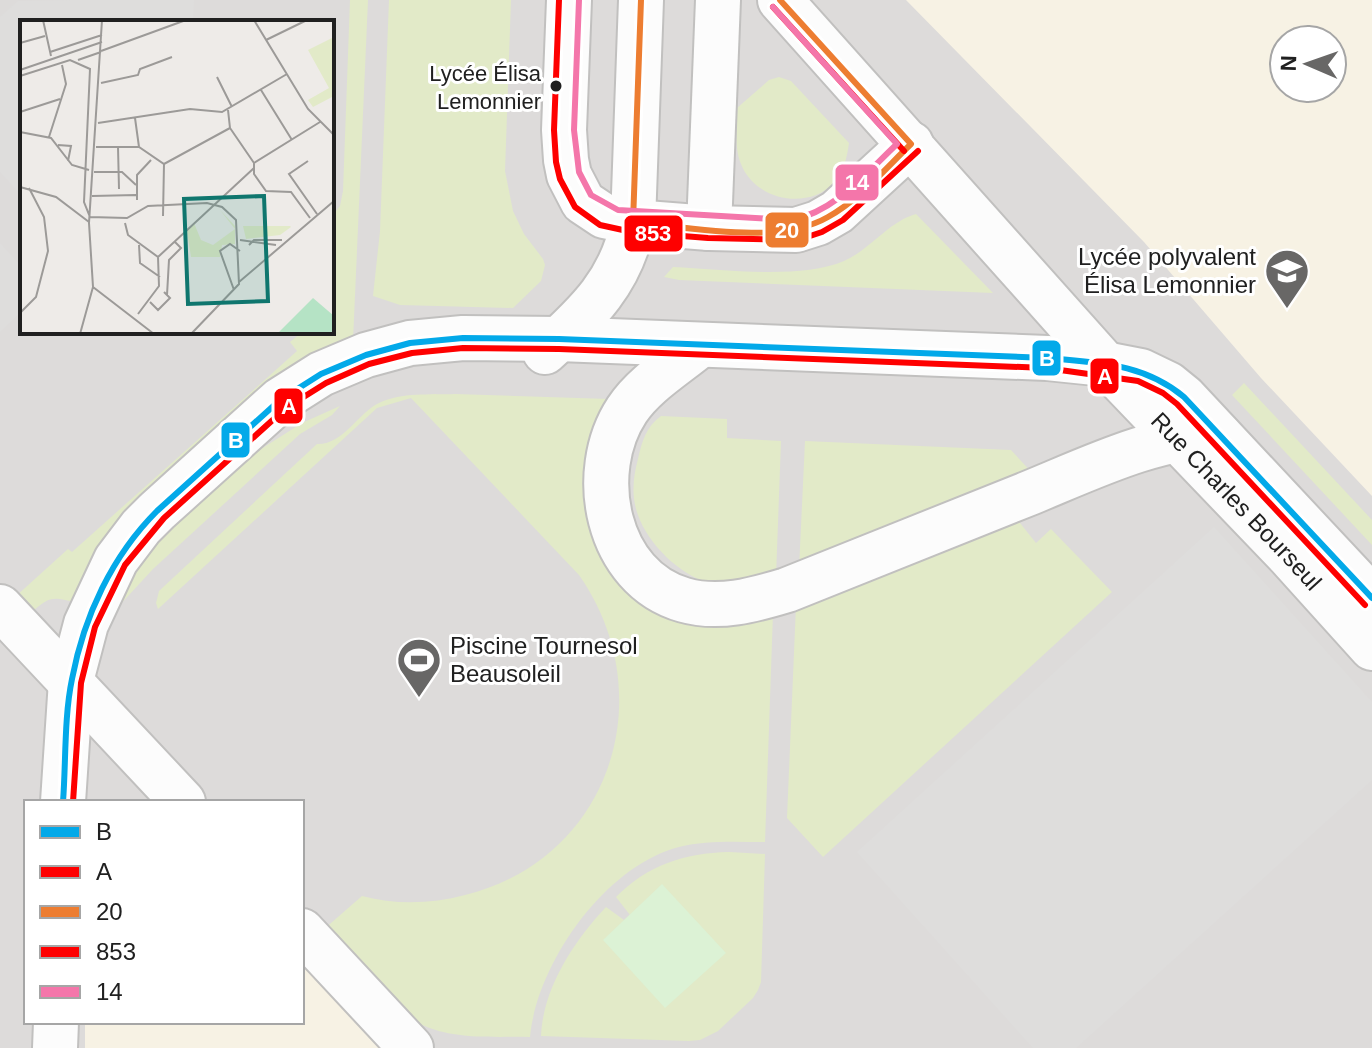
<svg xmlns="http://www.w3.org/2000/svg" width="1372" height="1048" font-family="Helvetica,sans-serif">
	<rect width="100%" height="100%" fill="#eeebe8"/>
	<path fill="#dddbda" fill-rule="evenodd" d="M0 0H1372V1048H0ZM22 22H332V332H22ZM1284 40H1332V88H1284ZM26 802H302V1022H26Z"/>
	<path fill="#f7f2e4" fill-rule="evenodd" d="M906 0H1372V496L1261 378 1144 242ZM1284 40H1332V88H1284Z
		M302 953 389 1048H85V1022H302Z"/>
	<path fill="#e2eac8" d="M350 0H368L353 341 75 602C52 597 50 596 32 612L15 597 68 549 72 552 297 351 290 342 302 332H332V216L340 206 343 191Z
		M389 0H511L505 171 513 211 524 234 543 259 545 265 541 281 513 308 400 305 373 296 380 231Z
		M779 77 791 81 849 143C847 157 844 172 834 183 807 211 755 200 741 164 734 147 737 126 737 108L769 80Z
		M916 214 993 293 679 280 664 277 673 267C722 269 799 280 844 261 871 249 888 222 916 214Z
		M1244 383 1372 520V545L1232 395Z
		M455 394 609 399C577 455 575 501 606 558L773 613 765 842C736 842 706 840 679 847 605 866 537 963 530 1037 491 1036 448 1041 413 1020L323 930 362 896C396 905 431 904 465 895 611 859 663 695 579 575L411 398 377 408 158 609 156 603 159 591 317 444C343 445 358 413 379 403 402 392 430 395 455 394Z
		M340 406 332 415 300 434 237 492 153 569 117 608 137 560 236 465 302 423Z
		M661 416 727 419V438L781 441 776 577 709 583C680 575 648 544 638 515 631 497 633 477 638 459 642 441 646 427 661 416Z
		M805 441 1011 450 1035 476 799 569Z
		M1016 518 1036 543 1051 529 1112 592 823 857 787 818 796 605Z
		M729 852 765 854 761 982 758 990 753 998 718 1031 700 1040 689 1041 541 1036C543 988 574 941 606 907L624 920 603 940 662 884 630 915 616 897C648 865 684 853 729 852Z"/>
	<path fill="#dcf2d5" d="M662 884 726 953 665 1008 603 940Z"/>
	<path fill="#dedddc" d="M71 0H194L193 22H22V196L0 172V17L18 1Z
		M0 243 22 267V311L0 332Z
		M1214 527 1372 702V780L1076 1048H1033L857 852Z"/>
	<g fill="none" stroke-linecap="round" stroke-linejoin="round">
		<g stroke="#c1c0bf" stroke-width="48">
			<g id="minor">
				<path d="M569 0 564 130 566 160 569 175 583 202 604 216 633 222 709 228 796 230 818 223 837 212 911 144"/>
				<path id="s1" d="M780 0 1105 364 1289 556 1372 648"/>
				<path d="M709 228 718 0"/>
				<path d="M700 345C676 365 644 384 627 410 586 472 606 578 684 600 719 610 754 600 787 590 867 558 947 526 1027 494 1084 471 1158 434 1220 436"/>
				<path d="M545 352C588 313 622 281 633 222L641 0"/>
				<path d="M0 607 183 802"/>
				<path d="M63 802 71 681 86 624 116 560 141 527 157 511 280 400 321 374 366 355 410 343 463 338 559 339 1047 358 1105 364 1141 371 1168 384 1184 397 1372 598"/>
				<path d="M302 931 411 1048"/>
				<path d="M55 1048 56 1022"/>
			</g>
		</g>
		<use href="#minor" stroke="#fcfcfc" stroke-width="44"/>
		<g stroke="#fff" stroke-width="12">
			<path id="bus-1" d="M63 802C66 763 64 717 72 679 84 616 112 556 157 511L280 400 321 374 366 355 410 343 463 338 559 339 1047 358C1098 363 1143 363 1184 397L1372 598"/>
		</g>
		<g stroke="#fff" stroke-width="12">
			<path id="bus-2" d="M73 802 81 683 95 627 125 565 164 518 286 408 326 383 369 364 412 353 463 348 559 349 1046 368 1138 381 1163 393 1177 404 1365 605"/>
		</g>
		<g stroke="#fff" stroke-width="12">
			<path id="bus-3" d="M780 0 911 144
				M633 222C688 227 778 246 828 217 860 199 885 169 911 144
				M633 222 641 0"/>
		</g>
		<g stroke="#fff" stroke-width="12">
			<path id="bus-4" d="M559 0 554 130 556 162 560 179 575 207 600 225 632 232 708 238 798 240 822 232 843 220 918 151
				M773 7 904 151"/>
		</g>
		<g stroke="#fff" stroke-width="12">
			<path id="bus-5" d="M579 0 574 130 579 172 591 195 618 210 792 220C836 211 866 173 897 144L773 7"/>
		</g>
		<use href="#bus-1" stroke="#03a9e9" stroke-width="6"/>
		<use href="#bus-2" stroke="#fe0000" stroke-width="6"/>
		<use href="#bus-3" stroke="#ed7d31" stroke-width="6"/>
		<use href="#bus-4" stroke="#fe0000" stroke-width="6"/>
		<use href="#bus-5" stroke="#f476aa" stroke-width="6"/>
	</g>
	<defs>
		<g id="school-pin" transform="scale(2.3)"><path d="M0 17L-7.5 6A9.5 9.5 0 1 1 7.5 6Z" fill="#686766" stroke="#fff"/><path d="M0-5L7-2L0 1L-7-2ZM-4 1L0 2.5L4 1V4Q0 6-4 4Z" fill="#fff"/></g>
		<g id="stadium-pin" transform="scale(2.3)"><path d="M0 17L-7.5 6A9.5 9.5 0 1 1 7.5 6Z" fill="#686766" stroke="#fff"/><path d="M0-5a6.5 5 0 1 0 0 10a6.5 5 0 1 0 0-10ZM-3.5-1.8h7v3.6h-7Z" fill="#fff"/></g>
	</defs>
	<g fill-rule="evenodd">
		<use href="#school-pin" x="1287" y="271"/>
		<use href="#stadium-pin" x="419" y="660"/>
	</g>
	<circle fill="#202020" stroke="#fff" stroke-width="3" cx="556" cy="86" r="7"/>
	<g text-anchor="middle" stroke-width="6" stroke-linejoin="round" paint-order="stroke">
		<g font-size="22" fill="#202020" stroke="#fff" text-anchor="end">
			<text x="541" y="81">Lycée Élisa<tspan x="541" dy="28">Lemonnier</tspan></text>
		</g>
		<g font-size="24" fill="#202020" stroke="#fff" text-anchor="end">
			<text x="1256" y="265">Lycée polyvalent<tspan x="1256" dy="28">Élisa Lemonnier</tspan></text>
			<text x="450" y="654" text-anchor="start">Piscine Tournesol<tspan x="450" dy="28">Beausoleil</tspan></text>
		</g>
		<g font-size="24" fill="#202020" stroke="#fff">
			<text dy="8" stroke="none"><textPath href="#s1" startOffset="678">Rue Charles Bourseul</textPath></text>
		</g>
	</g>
	<g transform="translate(20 20)">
		<rect width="314" height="314" fill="#eeebe8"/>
		<path d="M314 17V76L293 87 288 80 309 68 288 30ZM200 190 215 206V224L202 225 200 237H171L167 211 174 203 181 220 193 225 215 209ZM223 206H270L271 207 260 215 226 219Z" fill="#e2eac8"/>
		<path d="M293 278 314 296V314H257Z" fill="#b5e3c5"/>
		<path fill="none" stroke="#9c9a98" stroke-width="2" d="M23 0 31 36M234 0 288 89 314 115M246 20 287 0M0 23 25 16M81 31 166 0M30 32 82 15M58 40 81 32M0 50 82 22M0 56 50 40 70 49 64 182 70 197 107 198 128 186 187 183 202 187 216 200 219 264 171 314M197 57 212 87M81 63 118 55 120 49 152 37M241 70 272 120M208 90 210 108 234 143M0 92 40 79M115 98 119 127M78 103 170 89 202 92 267 54M0 112 31 118 52 145 69 150M29 117 46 64 42 45M38 125 51 126 48 141M76 127H119L144 144 210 108M98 127 99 169M288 141 269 154 297 194M234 143V154L246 171 271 172 290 198M234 143 300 102M74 152H102L116 165M0 167 36 177 69 202M72 176 116 175M117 180V155L131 140M143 196 144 144M105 203 108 215 138 237M220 220 256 225M119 225 120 243 140 257M229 225 234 220H262M219 262 314 181M73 267 134 314M214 270 200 231 210 224 220 231M147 275 149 240 161 228 154 221M130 282 138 290 150 278 144 272M0 293 16 277 28 231 24 197 9 168M118 294 139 266 138 237 234 148M60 314 73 267 69 203 82 0"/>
		<path fill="#0f766e" fill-opacity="0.15" stroke="#0f766e" stroke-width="4" d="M244 176 248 281 168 284 164 179Z"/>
		<rect width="314" height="314" fill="none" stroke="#202020" stroke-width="4"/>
	</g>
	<g stroke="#fff" stroke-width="3">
		<rect x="834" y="163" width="46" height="39" rx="8" fill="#f476aa"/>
		<rect x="764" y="211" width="46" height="38" rx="8" fill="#ed7d31"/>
		<rect x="623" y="214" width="61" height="39" rx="8" fill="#fe0000"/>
		<rect x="1031" y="339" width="31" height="38" rx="8" fill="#03a9e9"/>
		<rect x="1089" y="357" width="31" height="38" rx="8" fill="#fe0000"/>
		<rect x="273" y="387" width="31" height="38" rx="8" fill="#fe0000"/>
		<rect x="220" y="421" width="31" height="38" rx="8" fill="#03a9e9"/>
	</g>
	<g font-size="22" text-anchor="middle" font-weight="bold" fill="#fff">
		<text x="857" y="190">14</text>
		<text x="787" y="238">20</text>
		<text x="653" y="241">853</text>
		<text x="1047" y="366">B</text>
		<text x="1105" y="384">A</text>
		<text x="289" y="414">A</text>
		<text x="236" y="448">B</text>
	</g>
	<rect x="24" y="800" width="280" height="224" fill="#ffffff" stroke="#a6a6a6" stroke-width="2"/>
	<rect x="40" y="826" width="40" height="12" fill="#03a9e9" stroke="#a6a6a6" stroke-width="2"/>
	<text x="96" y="840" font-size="24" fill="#202020">B</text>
	<rect x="40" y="866" width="40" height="12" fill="#fe0000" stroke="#a6a6a6" stroke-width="2"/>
	<text x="96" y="880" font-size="24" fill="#202020">A</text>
	<rect x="40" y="906" width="40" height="12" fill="#ed7d31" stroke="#a6a6a6" stroke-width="2"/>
	<text x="96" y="920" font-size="24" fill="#202020">20</text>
	<rect x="40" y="946" width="40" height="12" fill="#fe0000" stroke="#a6a6a6" stroke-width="2"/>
	<text x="96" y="960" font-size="24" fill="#202020">853</text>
	<rect x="40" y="986" width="40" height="12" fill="#f476aa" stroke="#a6a6a6" stroke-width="2"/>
	<text x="96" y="1000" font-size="24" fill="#202020">14</text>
	<g transform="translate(1308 64) rotate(272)"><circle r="38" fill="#ffffff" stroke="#a6a6a6" stroke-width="2"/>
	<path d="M0-6L14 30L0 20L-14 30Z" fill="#686766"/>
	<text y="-12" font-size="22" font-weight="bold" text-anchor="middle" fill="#202020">N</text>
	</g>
</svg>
